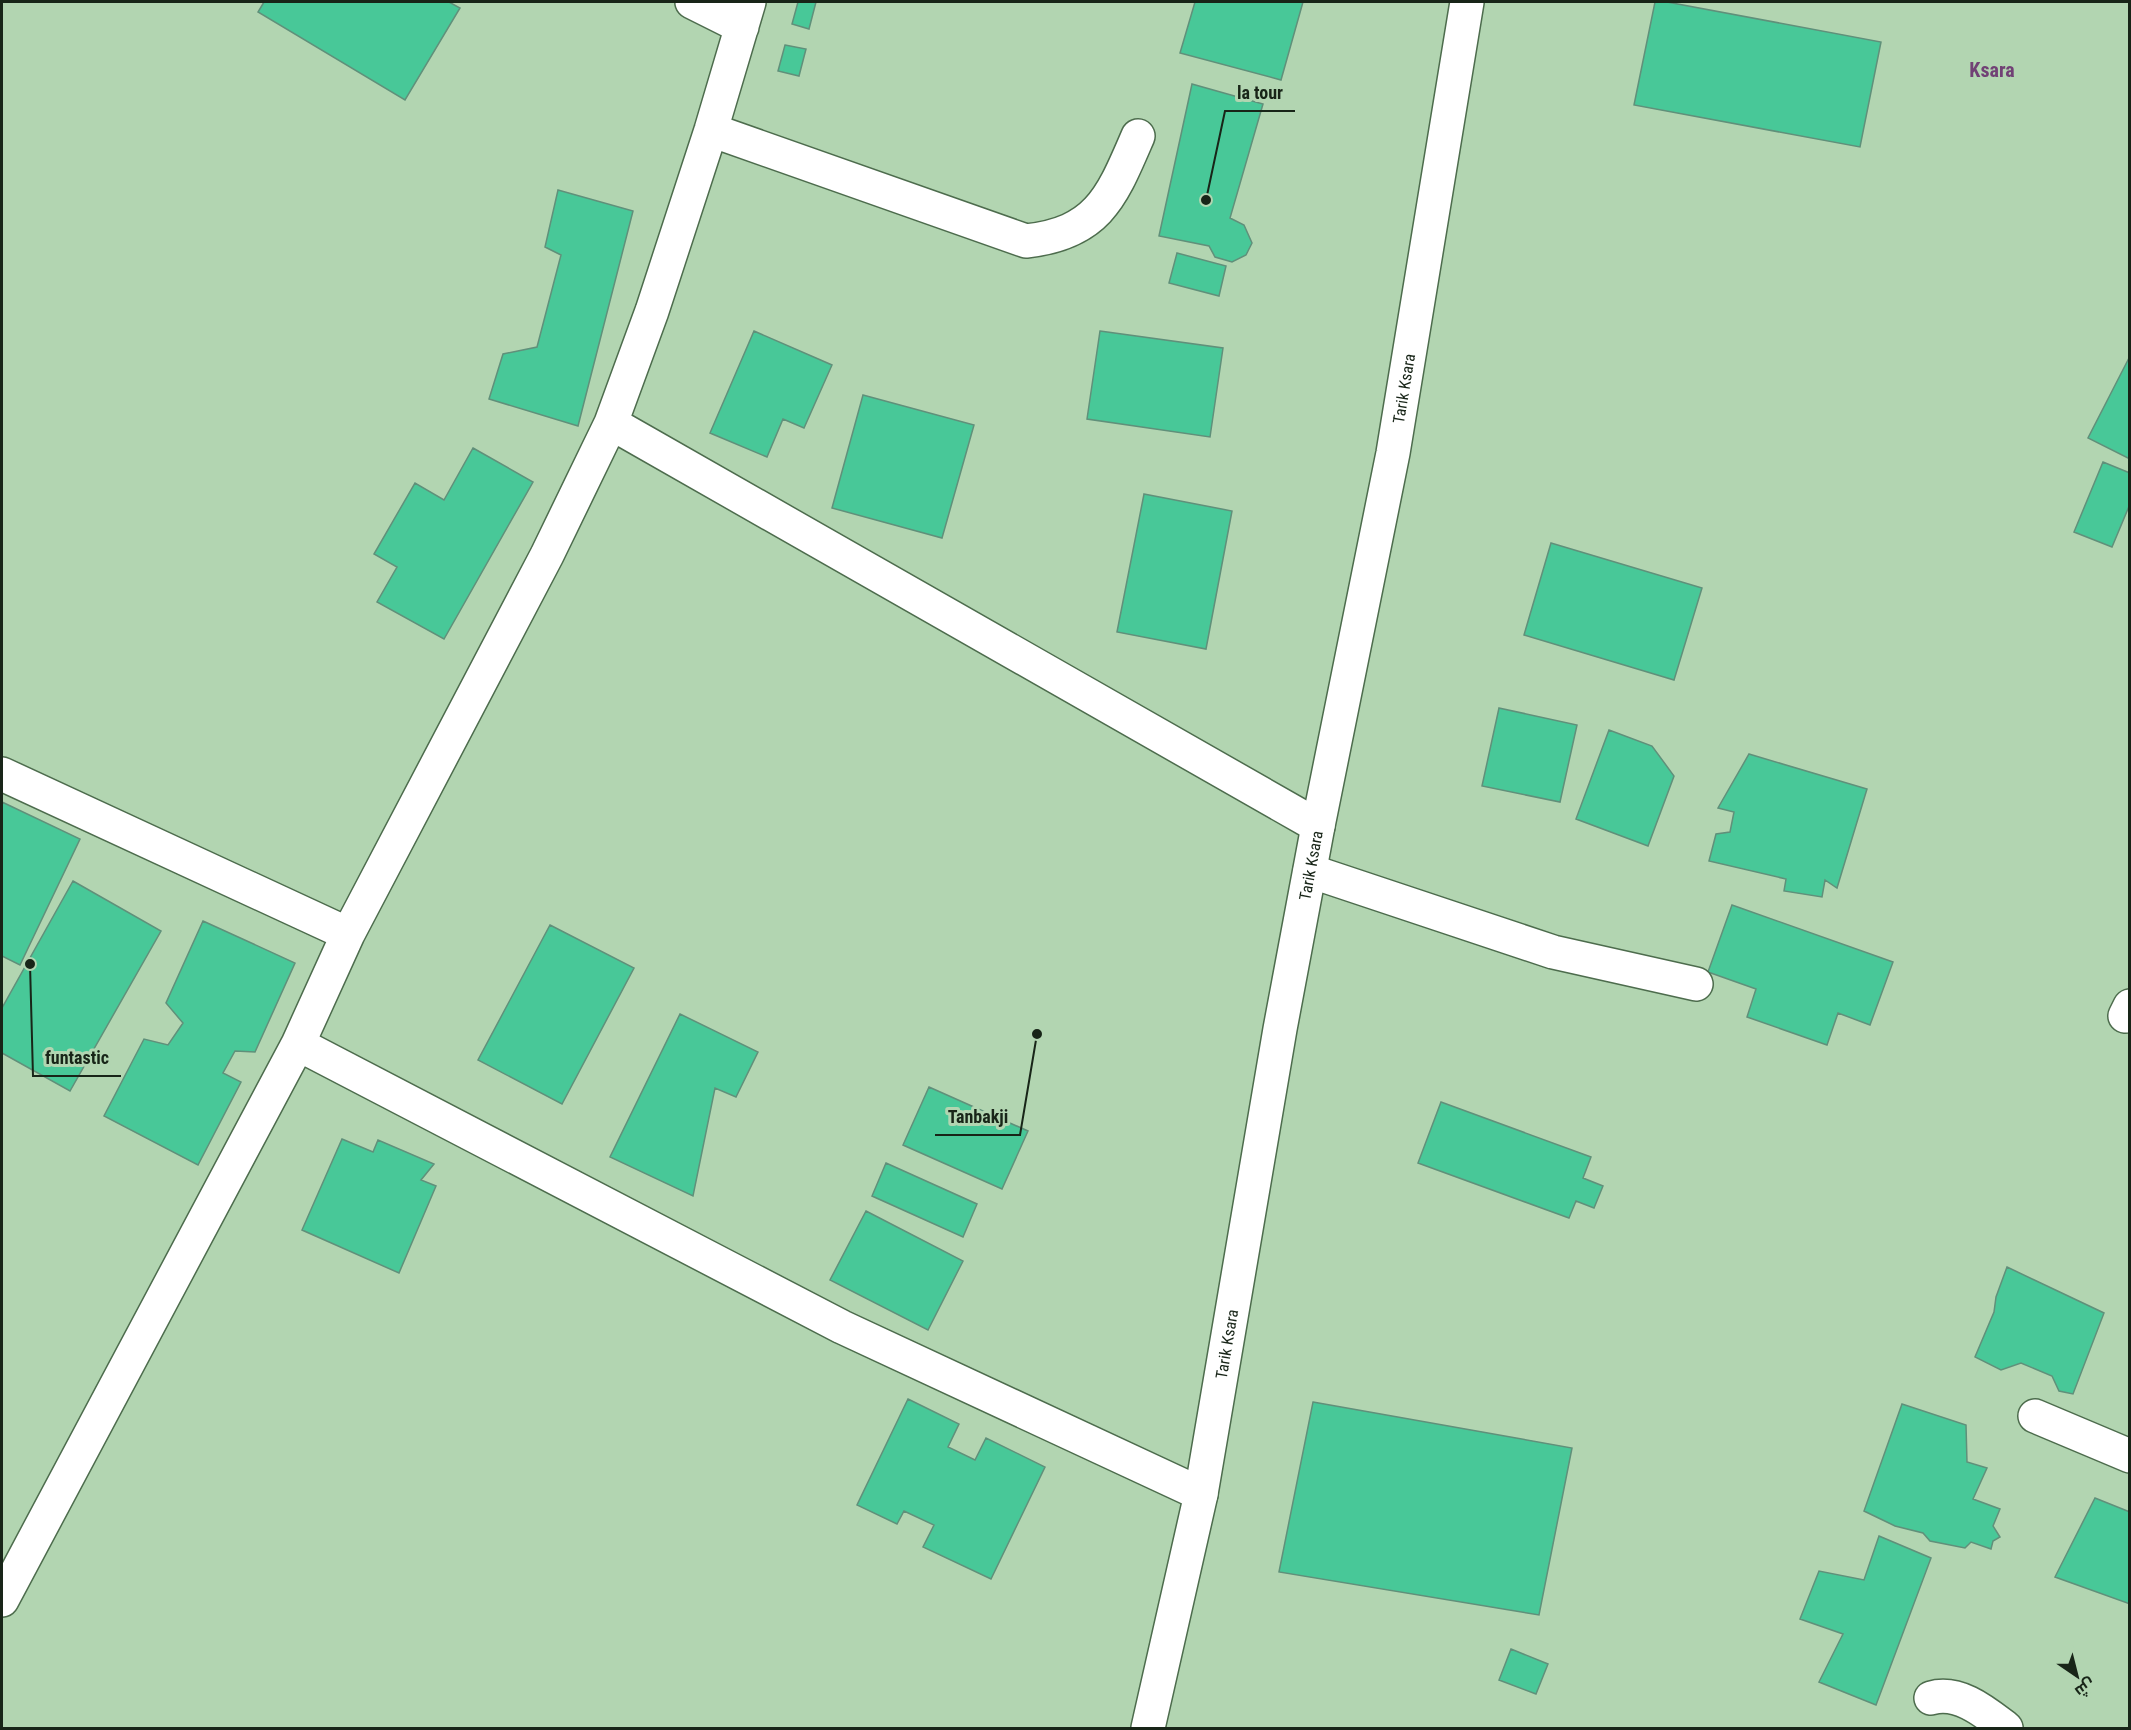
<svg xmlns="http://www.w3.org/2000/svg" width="2131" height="1730" font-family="'Roboto Condensed',Cairo,sans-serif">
	<rect width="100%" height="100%" fill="#b2d5b1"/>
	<path fill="#48c898" stroke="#60907a" stroke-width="1.5" d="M264 2H449L460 8 405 100 258 12Z
		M798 2H816L809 29 792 24Z
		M1195 2H1303L1281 80 1180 53Z
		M1655 2H1667L1881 42 1860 147 1634 105Z
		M785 45 806 49 799 76 778 71Z
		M1192 84 1263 104 1230 218 1244 225 1252 243 1246 255 1232 262 1215 257 1209 246 1159 236Z
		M558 190 633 211 578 426 489 399 503 354 537 347 561 255 545 247Z
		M1177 253 1226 266 1219 296 1169 283Z
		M754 331 832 365 804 428 783 419 767 457 710 433Z
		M1100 331 1223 348 1210 437 1087 419Z
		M2130 356V459L2088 438Z
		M863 395 974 425 942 538 832 508Z
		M473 448 533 482 444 639 377 602 397 567 374 554 415 483 444 500Z
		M2103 462 2130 473V504L2112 547 2074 532Z
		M1144 494 1232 511 1206 649 1117 632Z
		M1551 543 1702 588 1674 680 1524 635Z
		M1499 708 1577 725 1560 802 1482 786Z
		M1609 730 1652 746 1674 776 1648 846 1576 819Z
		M1749 754 1867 789 1837 888 1825 880 1822 897 1784 891 1786 879 1709 861 1716 834 1730 832 1734 812 1718 808Z
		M2 802 80 839 20 965 2 956Z
		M73 881 161 931 70 1091 2 1053V1008Z
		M1732 905 1893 962 1870 1025 1838 1013 1827 1045 1747 1017 1756 989 1708 972Z
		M203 921 295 963 255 1052 235 1051 223 1073 241 1082 198 1165 104 1116 144 1039 168 1045 183 1023 166 1003Z
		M550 925 634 968 562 1104 478 1060Z
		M680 1014 758 1052 736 1097 715 1088 693 1196 610 1157Z
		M929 1087 1028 1131 1002 1189 903 1145Z
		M1441 1102 1591 1157 1583 1178 1603 1186 1594 1208 1576 1201 1569 1218 1418 1163Z
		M342 1139 373 1152 378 1140 434 1164 421 1180 436 1186 399 1273 302 1230Z
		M886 1163 977 1204 963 1237 872 1196Z
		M866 1211 963 1261 928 1330 830 1280Z
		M2007 1267 2104 1313 2073 1394 2059 1391 2052 1376 2021 1363 2001 1370 1975 1357 1994 1312 1996 1297Z
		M908 1399 959 1424 948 1447 975 1460 986 1438 1045 1467 991 1579 923 1547 934 1525 904 1511 897 1524 857 1505Z
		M1313 1402 1572 1448 1539 1615 1279 1572Z
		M1902 1404 1966 1425 1967 1462 1987 1468 1973 1499 2000 1509 1993 1526 2000 1537 1993 1541 1991 1549 1971 1542 1965 1548 1930 1541 1923 1533 1895 1526 1864 1511Z
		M2095 1498 2130 1512V1604L2055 1577Z
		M1879 1536 1931 1558 1876 1705 1819 1682 1843 1634 1800 1619 1819 1571 1864 1580Z
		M1511 1649 1548 1664 1536 1694 1499 1680Z"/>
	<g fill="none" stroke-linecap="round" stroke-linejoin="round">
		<g stroke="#4d6c4d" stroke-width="36">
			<path id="street" d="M692 2 742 27
				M711 130 1026 241C1099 233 1112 196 1138 136
				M611 423 1318 826
				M2 774 348 934
				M1310 871 1553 952 1696 984
				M2125 1016 2130 1006
				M298 1044 842 1327 1201 1494
				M2035 1416 2130 1456
				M2 1600 298 1044 348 934 547 555 611 423 652 311 711 130 749 2
				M1931 1698C1959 1690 1985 1712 2006 1728"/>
		</g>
		<g stroke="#4d6c4d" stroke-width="36">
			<g id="secondary">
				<path id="s1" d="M1148 1728 1201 1494 1280 1029 1318 826 1393 453 1467 2"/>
			</g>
		</g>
		<use href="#street" stroke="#fff" stroke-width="33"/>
		<use href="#secondary" stroke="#fff" stroke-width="33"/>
	</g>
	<g text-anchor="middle" stroke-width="6" stroke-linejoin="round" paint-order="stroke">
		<g font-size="16" fill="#182518" stroke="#b2d5b1">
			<text dy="6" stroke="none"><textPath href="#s1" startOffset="1364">Tarik Ksara</textPath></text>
			<text dy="6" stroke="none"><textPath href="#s1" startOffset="878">Tarik Ksara</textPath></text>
			<text dy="6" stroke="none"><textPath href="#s1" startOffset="392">Tarik Ksara</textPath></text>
		</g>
		<g font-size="20" font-weight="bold" fill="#714175" stroke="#b2d5b1">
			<text x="1992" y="77">Ksara</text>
		</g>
	</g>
	<path fill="none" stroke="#182518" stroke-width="2" d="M1206 200L1225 111H1295M30 964L33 1076H121M1037 1034L1020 1135H935"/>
	<g fill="#182518" stroke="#b2d5b1" stroke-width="2">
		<circle cx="1206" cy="200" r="6"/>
		<circle cx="30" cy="964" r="6"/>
		<circle cx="1037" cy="1034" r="6"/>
	</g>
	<g font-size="18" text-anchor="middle" font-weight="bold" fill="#182518" stroke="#b2d5b1" stroke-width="6" stroke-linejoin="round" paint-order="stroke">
		<text x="1260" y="99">la tour</text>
		<text x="77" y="1064">funtastic</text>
		<text x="978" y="1123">Tanbakji</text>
	</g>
	<rect width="2131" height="1730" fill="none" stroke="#182518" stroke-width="6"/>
	<g transform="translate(2077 1676) rotate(145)" stroke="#b2d5b1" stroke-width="4.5" paint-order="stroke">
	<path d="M0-4.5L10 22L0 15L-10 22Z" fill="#182518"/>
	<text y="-9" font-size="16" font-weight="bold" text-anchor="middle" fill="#182518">ش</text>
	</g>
</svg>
